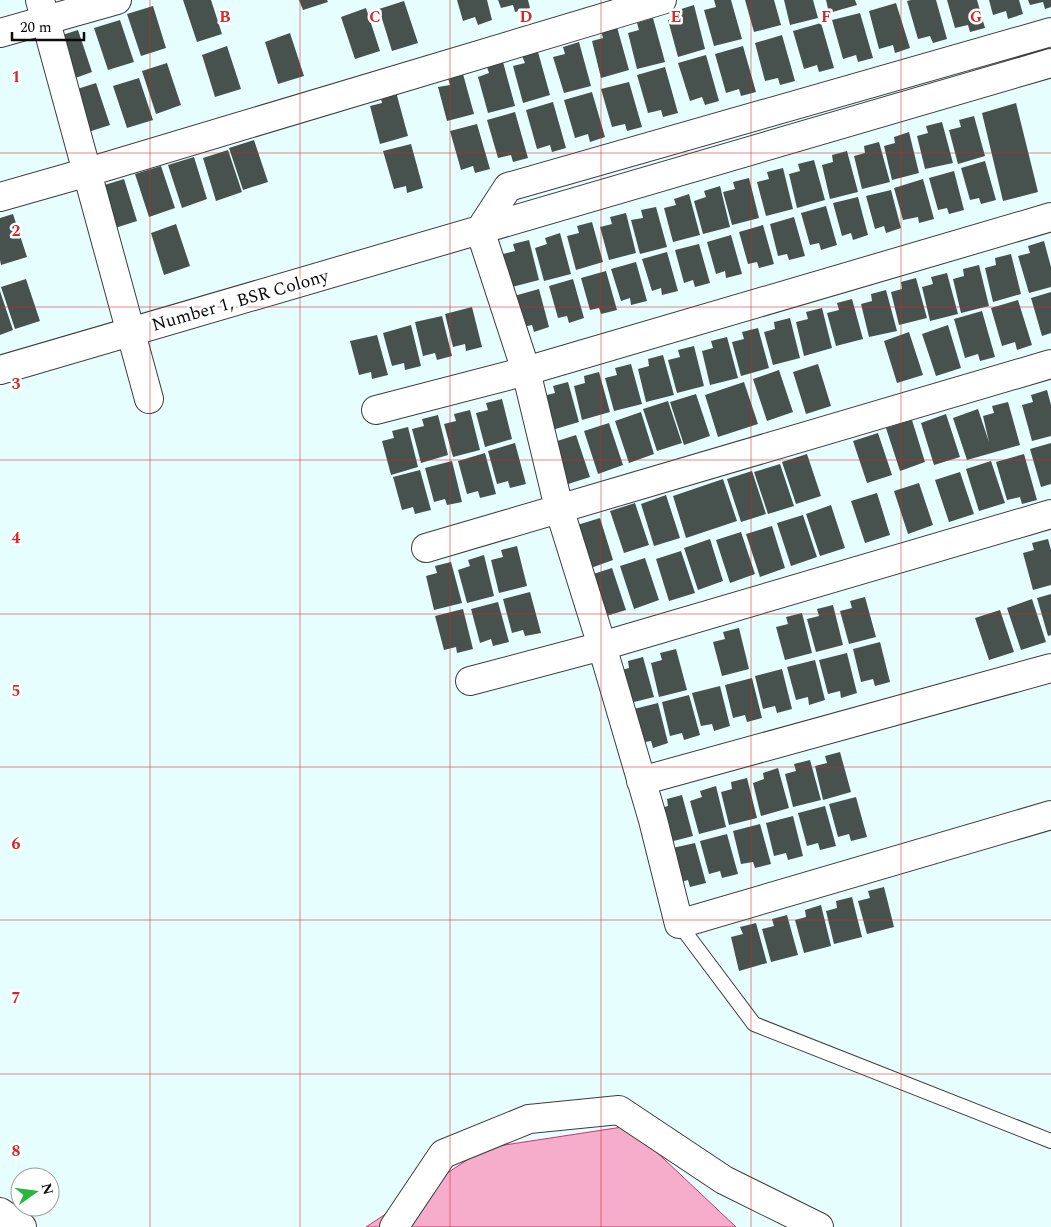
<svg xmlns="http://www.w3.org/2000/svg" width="1051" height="1227" font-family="Spectral,serif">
	<rect width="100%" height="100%" fill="#e7feff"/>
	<path fill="#f5adcb" stroke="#cb356f" d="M629 1126 736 1227H366L485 1148Z"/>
	<path fill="#47524e" d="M183 0H211L222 34 197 42Z
		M299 0H327L328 2 303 10Z
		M457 0H487L492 20 478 25 475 17 463 21Z
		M498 0H528L530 8 515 12 513 5 501 8Z
		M714 0H731L742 39 714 46 704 10 716 7Z
		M745 0H774L781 25 754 32Z
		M784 0H813L818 18 790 25Z
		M826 0H855L857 5 829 13Z
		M911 0H936L947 39 933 43 930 36 918 39 907 1Z
		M947 0H977L985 28 970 32 968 25 955 28Z
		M989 0H1019L1023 14 1008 19 1006 11 993 15Z
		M1028 0H1051V7L1045 9 1043 2 1030 5Z
		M404 1 418 43 392 51 379 9Z
		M896 3 910 48 895 53 893 45 879 49 869 11Z
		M694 5 705 49 678 57 668 20 679 17 678 10Z
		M153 6 166 48 141 56 127 14Z
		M366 8 380 51 355 59 341 17Z
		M860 13 873 58 858 62 856 55 843 59 832 20Z
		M653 18 665 62 637 69 628 33 639 30 637 23Z
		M120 20 134 62 108 70 94 28Z
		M821 23 834 68 819 72 817 65 804 69 793 31Z
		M617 27 629 70 601 78 592 41 603 38 601 31Z
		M78 30 92 72 67 81 53 38Z
		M290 33 304 76 278 84 265 42Z
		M782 35 795 81 780 85 778 78 765 81 755 43Z
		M579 42 591 86 564 93 553 57 565 54 563 47Z
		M227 46 241 89 215 97 202 55Z
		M743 46 756 92 741 96 739 89 726 93 715 54Z
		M538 52 550 95 523 103 513 66 525 63 522 56Z
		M706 55 719 101 705 105 702 97 690 101 678 63Z
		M503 62 515 106 488 113 478 77 489 73 487 67Z
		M167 63 181 105 156 114 142 71Z
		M665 67 678 113 663 117 661 110 648 113 637 75Z
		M463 74 474 114 447 121 438 87 450 85 448 78Z
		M139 78 153 120 127 128 113 86Z
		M629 82 642 127 627 131 625 124 612 127 601 89Z
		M96 83 110 125 85 133 71 91Z
		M396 92 408 136 380 144 370 106 382 103 380 95Z
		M592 92 605 137 590 142 588 134 575 138 564 100Z
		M553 102 566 148 552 152 550 145 537 149 526 110Z
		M1016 103 1038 192 1003 201 982 113Z
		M515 112 528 158 513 162 511 155 498 158 487 120Z
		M974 116 985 156 958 164 949 130 961 127 959 120Z
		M942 122 953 163 925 169 917 136 928 133 926 126Z
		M477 124 490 169 475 173 473 166 461 170 450 131Z
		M909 132 919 173 892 180 884 146 895 143 894 137Z
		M254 140 268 182 243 190 229 148Z
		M879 142 890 182 862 189 854 156 865 153 864 146Z
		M411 144 423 188 407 193 406 186 394 189 383 151Z
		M228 150 242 192 216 201 203 158Z
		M847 151 858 192 830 199 822 165 833 162 832 155Z
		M194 157 207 199 182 208 168 165Z
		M814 160 825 200 797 208 789 174 800 171 798 164Z
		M985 161 996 200 981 204 979 198 970 200 961 168Z
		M161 166 175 208 149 217 135 174Z
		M783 168 793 209 766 216 757 182 769 179 767 172Z
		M954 171 964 210 949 214 947 208 938 210 929 178Z
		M749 178 759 218 732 225 723 192 735 189 733 182Z
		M124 179 137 221 112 229 98 187Z
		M923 179 934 219 919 223 918 217 903 220 894 188Z
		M720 186 730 227 703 234 694 201 706 197 704 191Z
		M891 190 901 228 886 233 884 226 875 229 866 196Z
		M689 194 700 235 673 242 664 208 676 205 674 199Z
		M858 197 868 235 853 240 851 233 842 236 833 203Z
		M826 206 837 245 821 250 819 243 810 245 801 213Z
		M656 207 667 247 640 254 631 220 643 218 641 210Z
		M626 213 636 253 609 260 600 227 612 224 610 217Z
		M13 214 27 257 1 265 0 260V218Z
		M794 217 805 256 789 260 787 254 778 256 770 224Z
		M592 222 603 262 576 270 567 236 579 233 577 226Z
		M176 224 190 266 164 275 151 233Z
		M763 225 774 264 759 268 757 262 748 264 739 232Z
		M560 233 571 274 544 281 535 248 547 244 545 238Z
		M731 235 742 274 726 278 725 271 716 274 707 242Z
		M529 240 539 280 512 287 503 254 515 251 513 244Z
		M1044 241 1051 267V287L1029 293 1018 256 1030 253 1028 246Z
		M699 244 710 283 695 287 693 280 684 283 675 250Z
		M667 252 678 291 662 295 661 288 652 291 642 259Z
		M1011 254 1021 294 993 302 985 268 996 265 995 258Z
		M636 262 647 301 631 305 630 298 621 301 611 269Z
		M979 265 989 306 961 313 953 279 964 276 963 269Z
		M606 271 617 310 601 314 599 308 590 310 581 278Z
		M947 273 958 314 930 321 922 287 933 284 931 277Z
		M916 278 927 318 899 325 891 292 902 289 901 282Z
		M26 279 40 321 15 329 1 287Z
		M573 279 584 318 569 323 567 316 558 318 549 286Z
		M539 289 549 327 534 332 532 325 523 327 514 296Z
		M886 290 897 331 869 337 861 304 872 301 871 294Z
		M0 291 13 330 0 335Z
		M1051 292V333L1042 336 1031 298Z
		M852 299 863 339 836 346 827 313 839 310 837 303Z
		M1018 300 1032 345 1017 350 1015 342 1002 346 991 308Z
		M472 307 482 347 466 351 465 344 453 347 445 314Z
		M822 308 832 348 804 356 796 322 808 319 806 312Z
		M982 311 995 357 980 361 978 354 965 358 954 319Z
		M442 316 452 356 437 360 435 353 423 356 415 322Z
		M790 318 800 358 773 365 764 332 775 329 774 322Z
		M411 325 421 366 405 370 404 363 392 366 383 333Z
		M948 325 961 368 936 376 922 334Z
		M758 328 769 368 741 376 732 342 744 339 742 332Z
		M909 332 923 375 897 383 884 341Z
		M377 335 388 375 372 379 371 372 359 375 350 341Z
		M727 337 738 378 710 385 702 351 713 348 711 341Z
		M694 346 704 386 677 393 668 360 680 357 678 350Z
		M663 355 674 395 646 402 638 369 649 366 648 359Z
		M631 364 642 404 614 411 605 378 617 375 615 368Z
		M818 364 831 406 806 414 793 372Z
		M779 370 793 412 767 421 753 379Z
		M599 372 610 412 582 420 574 386 585 383 584 376Z
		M568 382 579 422 552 430 543 396 555 393 553 386Z
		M744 382 758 424 718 437 705 395Z
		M1047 390 1051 405V436L1032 441 1022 405 1033 402 1031 395Z
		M696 394 710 436 684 445 670 402Z
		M502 399 512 439 485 447 476 413 488 410 486 403Z
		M668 401 682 443 657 451 643 409Z
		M1008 402 1020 445 967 460 953 418 978 409 989 442 983 416 994 413 992 406Z
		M470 410 480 450 453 457 444 424 456 421 454 414Z
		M641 412 654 454 629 463 615 421Z
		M946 414 960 457 934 465 921 423Z
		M438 415 448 455 421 463 412 429 424 426 422 419Z
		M912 420 925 462 900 471 886 428Z
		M609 423 623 465 598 474 584 431Z
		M408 427 418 467 391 475 382 441 394 438 392 431Z
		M878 433 892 475 867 483 853 441Z
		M576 435 590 477 565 485 551 443Z
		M515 443 526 484 510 488 508 481 497 484 488 451Z
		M1051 443V484L1041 487 1030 449Z
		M485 453 496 494 480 498 478 491 467 494 458 461Z
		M807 454 821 496 796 504 782 462Z
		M1024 454 1037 500 1022 504 1020 497 1007 500 996 462Z
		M452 461 462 502 447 505 445 499 434 502 425 468Z
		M991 461 1005 503 979 511 966 469Z
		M780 464 794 506 768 514 754 472Z
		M420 470 431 510 415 514 413 507 402 510 393 477Z
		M752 471 766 514 741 522 727 479Z
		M960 472 974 514 949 522 935 480Z
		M723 479 737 521 686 538 673 496Z
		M919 483 933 525 908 534 894 491Z
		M877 493 890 535 865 543 851 501Z
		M666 495 680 538 654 546 641 504Z
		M635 503 649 545 624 553 610 511Z
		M831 505 845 548 820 556 806 514Z
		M803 515 817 557 791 566 777 523Z
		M600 518 613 560 588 569 574 526Z
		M772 526 785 568 760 577 746 534Z
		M741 532 755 574 730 583 716 540Z
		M710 539 723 581 698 590 684 548Z
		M1048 539 1051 550V585L1033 590 1023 553 1034 550 1032 543Z
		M517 546 527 586 499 593 491 560 503 557 501 550Z
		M681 551 695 593 669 601 656 559Z
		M484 555 494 596 467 603 458 570 470 566 468 560Z
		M645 558 659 600 634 609 620 566Z
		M451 562 462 603 434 610 426 576 437 573 435 566Z
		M612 568 626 610 600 618 587 576Z
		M530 592 541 633 525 636 523 630 512 633 503 599Z
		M1051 594V635L1048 636 1037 598Z
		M865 597 876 637 849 644 840 611 852 608 850 601Z
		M1032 599 1046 642 1021 650 1007 608Z
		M498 602 509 642 493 646 491 639 480 643 471 609Z
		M833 605 843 645 816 652 807 619 819 616 817 609Z
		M463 609 473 649 457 653 456 647 444 650 435 616Z
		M1000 610 1014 652 989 660 975 618Z
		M802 613 812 653 785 660 776 627 788 624 786 617Z
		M739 628 749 669 722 676 713 642 725 639 723 632Z
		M880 642 890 682 875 686 873 679 861 682 853 649Z
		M676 649 687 690 659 697 651 663 662 660 660 653Z
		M847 653 857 693 841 698 840 691 828 694 819 660Z
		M643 657 654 697 626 704 618 671 629 668 628 661Z
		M815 660 825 700 809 705 808 697 796 700 787 667Z
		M782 669 792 709 777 713 775 706 763 709 755 676Z
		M752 678 762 718 747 722 745 715 733 718 725 685Z
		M720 686 730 726 714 731 712 724 701 726 692 693Z
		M689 695 700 735 684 740 682 733 670 736 662 702Z
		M658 703 668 743 653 748 651 741 639 743 630 710Z
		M840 752 851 792 823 800 815 766 827 763 825 756Z
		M810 760 821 800 793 807 785 774 796 771 794 764Z
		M778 768 789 808 761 816 753 783 764 779 763 773Z
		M747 778 757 818 729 825 721 792 732 789 731 782Z
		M716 786 726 827 699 834 690 801 702 797 700 791Z
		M682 795 693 836 666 843 657 809 668 806 667 799Z
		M856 797 867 837 851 841 849 834 838 837 829 804Z
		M825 806 836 846 820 850 818 843 807 846 798 813Z
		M793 816 803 856 788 860 786 853 774 856 766 823Z
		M760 824 771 864 755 868 753 862 741 864 733 831Z
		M727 834 738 874 722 878 720 871 709 874 700 841Z
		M695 843 706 883 690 887 688 880 677 883 668 849Z
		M884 887 894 927 867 934 858 901 870 898 868 891Z
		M852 897 862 937 834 944 826 911 837 908 836 901Z
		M821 905 831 946 804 953 795 920 806 917 805 910Z
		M787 915 798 955 771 962 762 929 774 926 772 919Z
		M756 923 767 963 739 971 731 937 743 934 740 927Z"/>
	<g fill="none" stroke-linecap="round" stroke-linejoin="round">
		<g stroke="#3d3d3d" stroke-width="16">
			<path id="lane" d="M679 924 754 1024 1051 1141"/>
		</g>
		<g stroke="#3d3d3d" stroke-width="30">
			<path id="street" d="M40 0 149 399
				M0 33 117 0
				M0 197 88 172 662 0
				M480 230 526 371 559 508 602 646 653 820 679 924 1051 815
				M480 230 508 187 1051 32
				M0 370 1051 63
				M376 410 526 371 1051 217
				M426 548 1051 364
				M470 681 602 646 1051 514
				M641 781 1051 668
				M0 1212 22 1227
				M394 1227 443 1154 529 1119 619 1110 724 1180 819 1227"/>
		</g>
		<use href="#lane" stroke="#fff" stroke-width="14"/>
		<use href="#street" stroke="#fff" stroke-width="28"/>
	</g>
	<path fill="none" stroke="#d62828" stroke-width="1" stroke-opacity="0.55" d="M150 0V1227M300 0V1227M450 0V1227M601 0V1227M751 0V1227M901 0V1227M0 153H1051M0 307H1051M0 460H1051M0 614H1051M0 767H1051M0 920H1051M0 1074H1051"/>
	<g text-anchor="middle" stroke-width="5" stroke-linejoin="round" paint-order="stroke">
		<g font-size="18" fill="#0a0a0a" stroke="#fff">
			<text transform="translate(240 300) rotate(-16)" y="6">Number 1, BSR Colony</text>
		</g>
	</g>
	<g font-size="16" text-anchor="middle" font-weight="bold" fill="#d62828" stroke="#fff" stroke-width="5" stroke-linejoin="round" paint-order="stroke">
		<text x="225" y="22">B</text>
		<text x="375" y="22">C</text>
		<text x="526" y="22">D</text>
		<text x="676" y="22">E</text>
		<text x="826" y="22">F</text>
		<text x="976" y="22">G</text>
		<text x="16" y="82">1</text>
		<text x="16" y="236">2</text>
		<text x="16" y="389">3</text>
		<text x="16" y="543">4</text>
		<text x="16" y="696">5</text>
		<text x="16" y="849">6</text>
		<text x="16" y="1003">7</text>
		<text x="16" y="1156">8</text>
	</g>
	<g transform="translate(35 1192) rotate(76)"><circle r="24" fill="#ffffff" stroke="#9d9d9d"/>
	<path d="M0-4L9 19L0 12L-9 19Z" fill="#25b73e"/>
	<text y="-8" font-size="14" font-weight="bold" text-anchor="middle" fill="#0a0a0a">N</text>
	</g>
	<path d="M12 32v8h72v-8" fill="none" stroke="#0a0a0a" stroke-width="2.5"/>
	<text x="20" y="32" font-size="15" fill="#0a0a0a" stroke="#ffffff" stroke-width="4" paint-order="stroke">20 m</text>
</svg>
